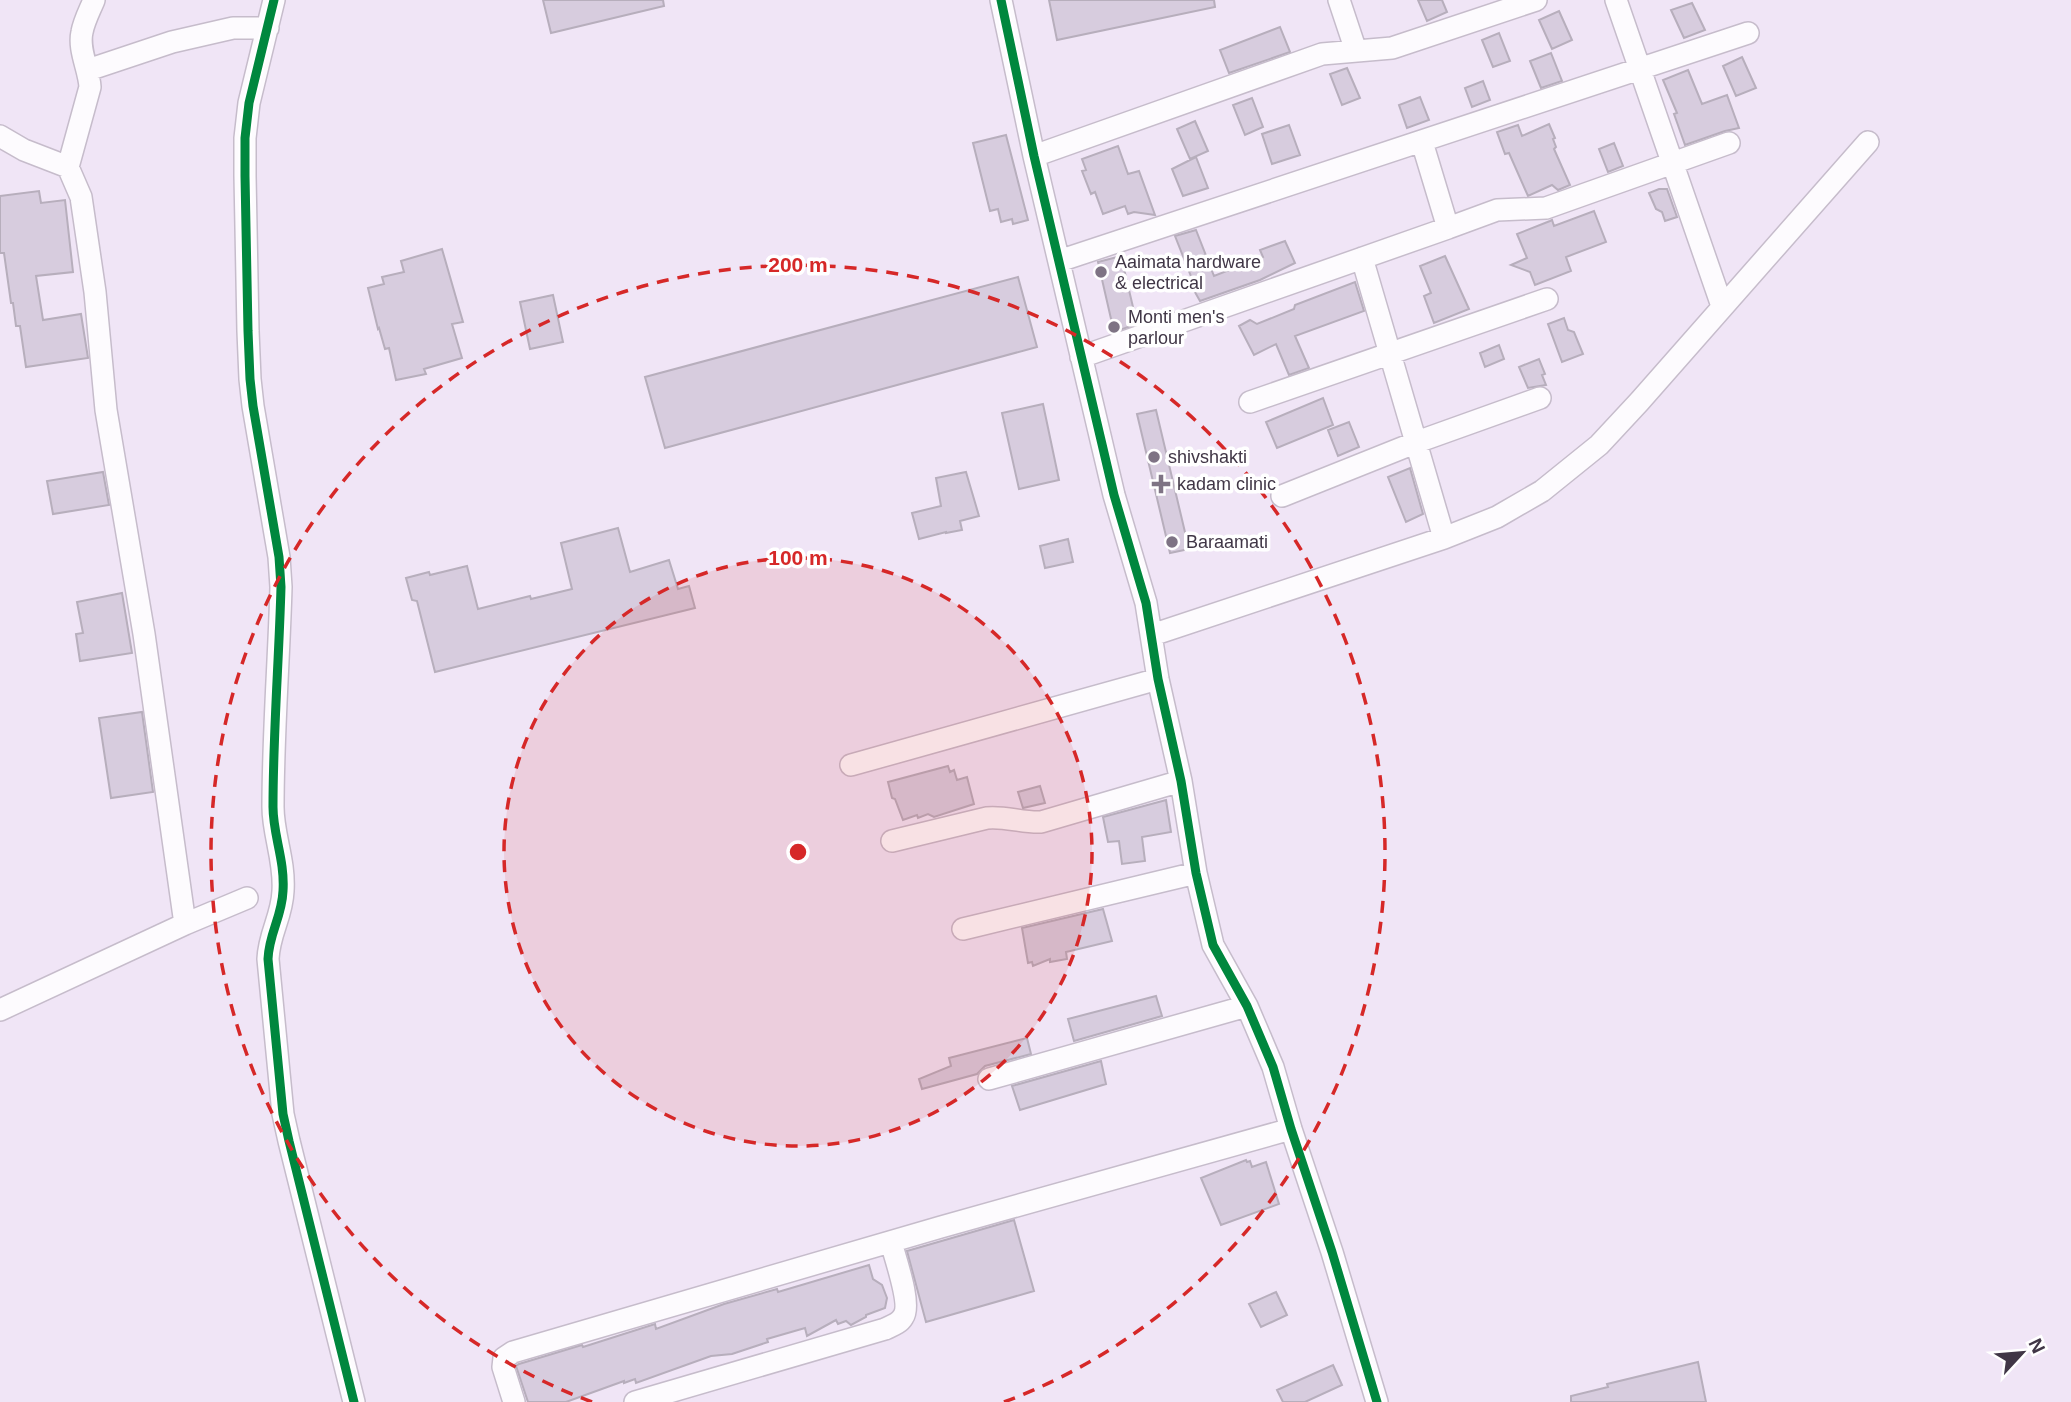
<svg xmlns="http://www.w3.org/2000/svg" width="2071" height="1402" font-family="Helvetica,sans-serif">
	<rect width="100%" height="100%" fill="#f0e5f6"/>
	<path fill="#d7ccde" stroke="#b7aebc" stroke-width="2" d="M543 0H663L664 6 551 33Z
		M1049 0H1214L1215 7 1057 40Z
		M1418 0H1442L1447 12 1427 21Z
		M1692 3 1705 30 1684 38 1671 10Z
		M1559 11 1572 40 1552 49 1539 20Z
		M1280 27 1290 52 1229 73 1220 50Z
		M1499 33 1510 61 1493 67 1482 40Z
		M1551 53 1562 81 1541 88 1530 61Z
		M1742 57 1756 88 1736 96 1723 66Z
		M1347 68 1360 98 1342 105 1330 74Z
		M1688 70 1702 104 1727 95 1739 128 1725 131 1685 145 1674 114 1677 113 1663 80Z
		M1483 81 1490 100 1472 107 1465 88Z
		M1420 97 1429 120 1407 128 1399 105Z
		M1252 98 1263 127 1245 135 1233 105Z
		M1195 121 1208 151 1190 159 1177 129Z
		M1549 124 1555 138 1553 139 1556 147 1554 149 1570 185 1558 190 1552 185 1528 196 1509 153 1505 154 1497 132 1518 125 1522 136Z
		M1289 125 1300 155 1272 164 1262 134Z
		M1006 135 1028 220 1013 224 1012 219 1001 222 998 209 990 211 973 143Z
		M1614 143 1623 166 1608 172 1599 149Z
		M1118 146 1128 174 1139 171 1155 215 1134 212 1128 214 1125 206 1103 214 1095 192 1091 194 1082 171 1086 170 1082 159Z
		M1196 157 1208 188 1183 196 1172 169Z
		M1659 189H1667L1677 217 1665 221 1662 212 1656 209 1649 193Z
		M39 191 41 203 65 200 73 272 36 276 43 320 81 314 88 358 26 367 20 326H16L13 303H11L4 253H0V196Z
		M1594 211 1606 242 1566 257 1571 271 1535 285 1530 272 1511 265 1527 258 1517 234 1550 221 1552 220 1554 226Z
		M1196 230 1214 276 1263 257 1260 250 1285 241 1295 263 1260 280 1200 301 1191 285 1194 284 1175 236Z
		M442 249 463 322 452 324 462 358 424 369 426 374 396 380 389 348 385 349 379 328 378 329 368 288 384 284 382 277 404 272 401 261Z
		M1121 256 1137 324 1114 332 1098 262Z
		M1445 256 1469 309 1434 323 1424 296 1431 293 1420 266Z
		M1018 277 1037 347 665 448 645 377Z
		M1355 282 1364 311 1295 336 1309 368 1289 375 1276 344 1254 355 1239 326 1250 320 1257 324 1294 309 1295 305Z
		M553 295 563 342 530 349 520 302Z
		M1564 318 1568 330 1574 332 1583 354 1562 362 1548 324Z
		M1499 345 1504 359 1485 367 1480 353Z
		M1539 359 1545 374 1542 375 1546 385 1528 388 1519 367Z
		M1323 398 1333 425 1277 448 1266 422Z
		M1043 404 1059 480 1019 489 1002 413Z
		M1156 410 1189 549 1170 553 1137 414Z
		M1349 422 1359 447 1338 456 1328 430Z
		M1410 468 1423 514 1406 522 1388 477Z
		M103 472 109 505 53 514 47 481Z
		M966 472 979 516 960 521 962 530 946 533V532L919 539 912 513 941 506 936 478Z
		M618 528 630 572 669 560 678 589 689 586 695 608 435 672 417 601 412 600 406 578 429 572 430 575 467 566 478 609 530 596 531 599 572 589 561 543Z
		M1068 539 1073 562 1045 568 1040 546Z
		M122 593 132 653 80 661 76 634 83 633 77 602Z
		M142 712 153 792 111 798 99 718Z
		M948 766 950 772 954 770 957 780 967 777 974 804 934 817 928 814 918 818 917 815 903 820 895 799 892 798 888 782Z
		M1040 786 1045 803 1023 808 1018 792Z
		M1166 800 1171 832 1142 837 1145 861 1122 864 1119 841 1108 842 1103 817Z
		M1103 909 1112 941 1066 952 1067 959 1050 962V959L1033 966 1032 962 1028 963 1022 928Z
		M1156 996 1162 1016 1074 1041 1068 1019Z
		M1027 1038 1031 1054 985 1066 977 1074 922 1089 919 1079 951 1066 949 1058Z
		M1101 1061 1106 1084 1020 1110 1012 1086Z
		M1246 1160 1247 1162 1250 1161 1252 1167 1266 1162 1279 1204 1221 1225 1201 1178Z
		M1014 1220 1034 1291 926 1322 907 1251Z
		M869 1265 873 1279 882 1285 887 1298 885 1308 866 1315V1317L851 1325 846 1321 838 1324 836 1320 807 1336 805 1328 767 1339 768 1342 732 1354 711 1356 636 1383 635 1379 624 1383V1381L566 1402H528L516 1366 519 1364 582 1345 583 1347 655 1324 656 1329 724 1304 777 1289 778 1292Z
		M1276 1292 1287 1315 1261 1327 1249 1304Z
		M1698 1362 1706 1402H1571V1396L1608 1387 1607 1384Z
		M1333 1365 1342 1385 1305 1402H1283L1277 1390Z"/>
	<g fill="none" stroke-linecap="round" stroke-linejoin="round">
		<g stroke="#c6bccb" stroke-width="24">
			<path id="minor" d="M94 0C90 10 84 21 82 32 78 50 89 69 90 87L68 167 81 197 95 292 106 410 144 634 185 924
				M274 0 249 103 245 138V176L248 331 250 379 253 406 279 557 281 587C279 660 273 733 273 807 273 835 285 860 283 891 282 917 269 933 268 959L283 1114 289 1141 354 1402
				M1001 0 1034 156 1114 495 1146 603 1158 679 1181 781 1196 873 1213 945 1247 1006 1273 1067 1291 1129 1332 1252 1377 1402
				M1339 0 1356 51
				M1616 0 1722 306
				M88 70 172 42 233 28H268
				M0 136 24 150 68 167
				M1034 156 1322 54 1392 48 1536 0
				M1448 228 1497 210 1546 208 1729 143
				M1362 258 1444 538
				M1059 261 1748 33
				M1081 357 1448 228 1422 142
				M1250 402 1547 299
				M1282 496 1417 442 1540 398
				M1152 635 1444 538 1497 517 1542 491 1599 445 1639 402 1868 142
				M851 765 1158 679
				M892 841 987 818C1005 816 1023 823 1041 822L1181 781
				M963 929 1196 873
				M0 1010 185 924 247 898
				M989 1079 1247 1006
				M514 1402 503 1367 504 1358 513 1352 941 1227 1291 1129
				M635 1402 885 1329C891 1326 899 1324 903 1317 912 1305 895 1258 891 1242"/>
		</g>
		<use href="#minor" stroke="#fdfbfe" stroke-width="21"/>
		<g stroke="#fff" stroke-width="13">
			<path id="cycleway" d="M274 0 249 103 245 138V176L248 331 250 379 253 406 279 557 281 587C279 660 273 733 273 807 273 835 285 860 283 891 282 917 269 933 268 959L283 1114 289 1141 354 1402
				M1001 0 1034 156 1114 495 1146 603 1158 679 1181 781 1196 873 1213 945 1247 1006 1273 1067 1291 1129 1332 1252 1377 1402"/>
		</g>
		<use href="#cycleway" stroke="#00873e" stroke-width="9"/>
	</g>
	<circle cx="798" cy="852" r="294" fill="#d62828" fill-opacity=".12"/>
	<g fill="none" stroke="#d62828" stroke-width="3.5" stroke-dasharray="12 9">
		<circle cx="798" cy="852" r="294"/>
		<path d="M592 1402A587 587 0 1 1 1004 1402"/>
	</g>
	<g fill="#7e7384" stroke="#fff" stroke-width="2.5">
		<circle cx="1101" cy="272" r="7"/>
		<circle cx="1114" cy="327" r="7"/>
		<circle cx="1154" cy="457" r="7"/>
		<path d="M1157.5 473.5h7v7h7v7h-7v7h-7v-7h-7v-7h7z"/>
		<circle cx="1172" cy="542" r="7"/>
	</g>
	<g text-anchor="middle" stroke-width="7" stroke-linejoin="round" paint-order="stroke">
		<g font-size="18" fill="#403646" stroke="#fff" text-anchor="start">
			<text x="1115" y="268">Aaimata hardware<tspan x="1115" dy="21">&amp; electrical</tspan></text>
			<text x="1128" y="323">Monti men's<tspan x="1128" dy="21">parlour</tspan></text>
			<text x="1168" y="463">shivshakti</text>
			<text x="1177" y="490">kadam clinic</text>
			<text x="1186" y="548">Baraamati</text>
		</g>
	</g>
	<circle cx="798" cy="852" r="10" fill="#d62828" stroke="#fff" stroke-width="3.5"/>
	<g font-size="21" text-anchor="middle" font-weight="bold" fill="#d62828" stroke="#fff" stroke-width="7" stroke-linejoin="round" paint-order="stroke">
		<text x="798" y="272">200 m</text>
		<text x="798" y="565">100 m</text>
	</g>
	<g transform="translate(2022 1353) rotate(64)" stroke="#ffffff" stroke-width="5" paint-order="stroke">
	<path d="M0-5L12 26L0 18L-12 26Z" fill="#403646"/>
	<text y="-10" font-size="19" font-weight="bold" text-anchor="middle" fill="#403646">N</text>
	</g>
</svg>
